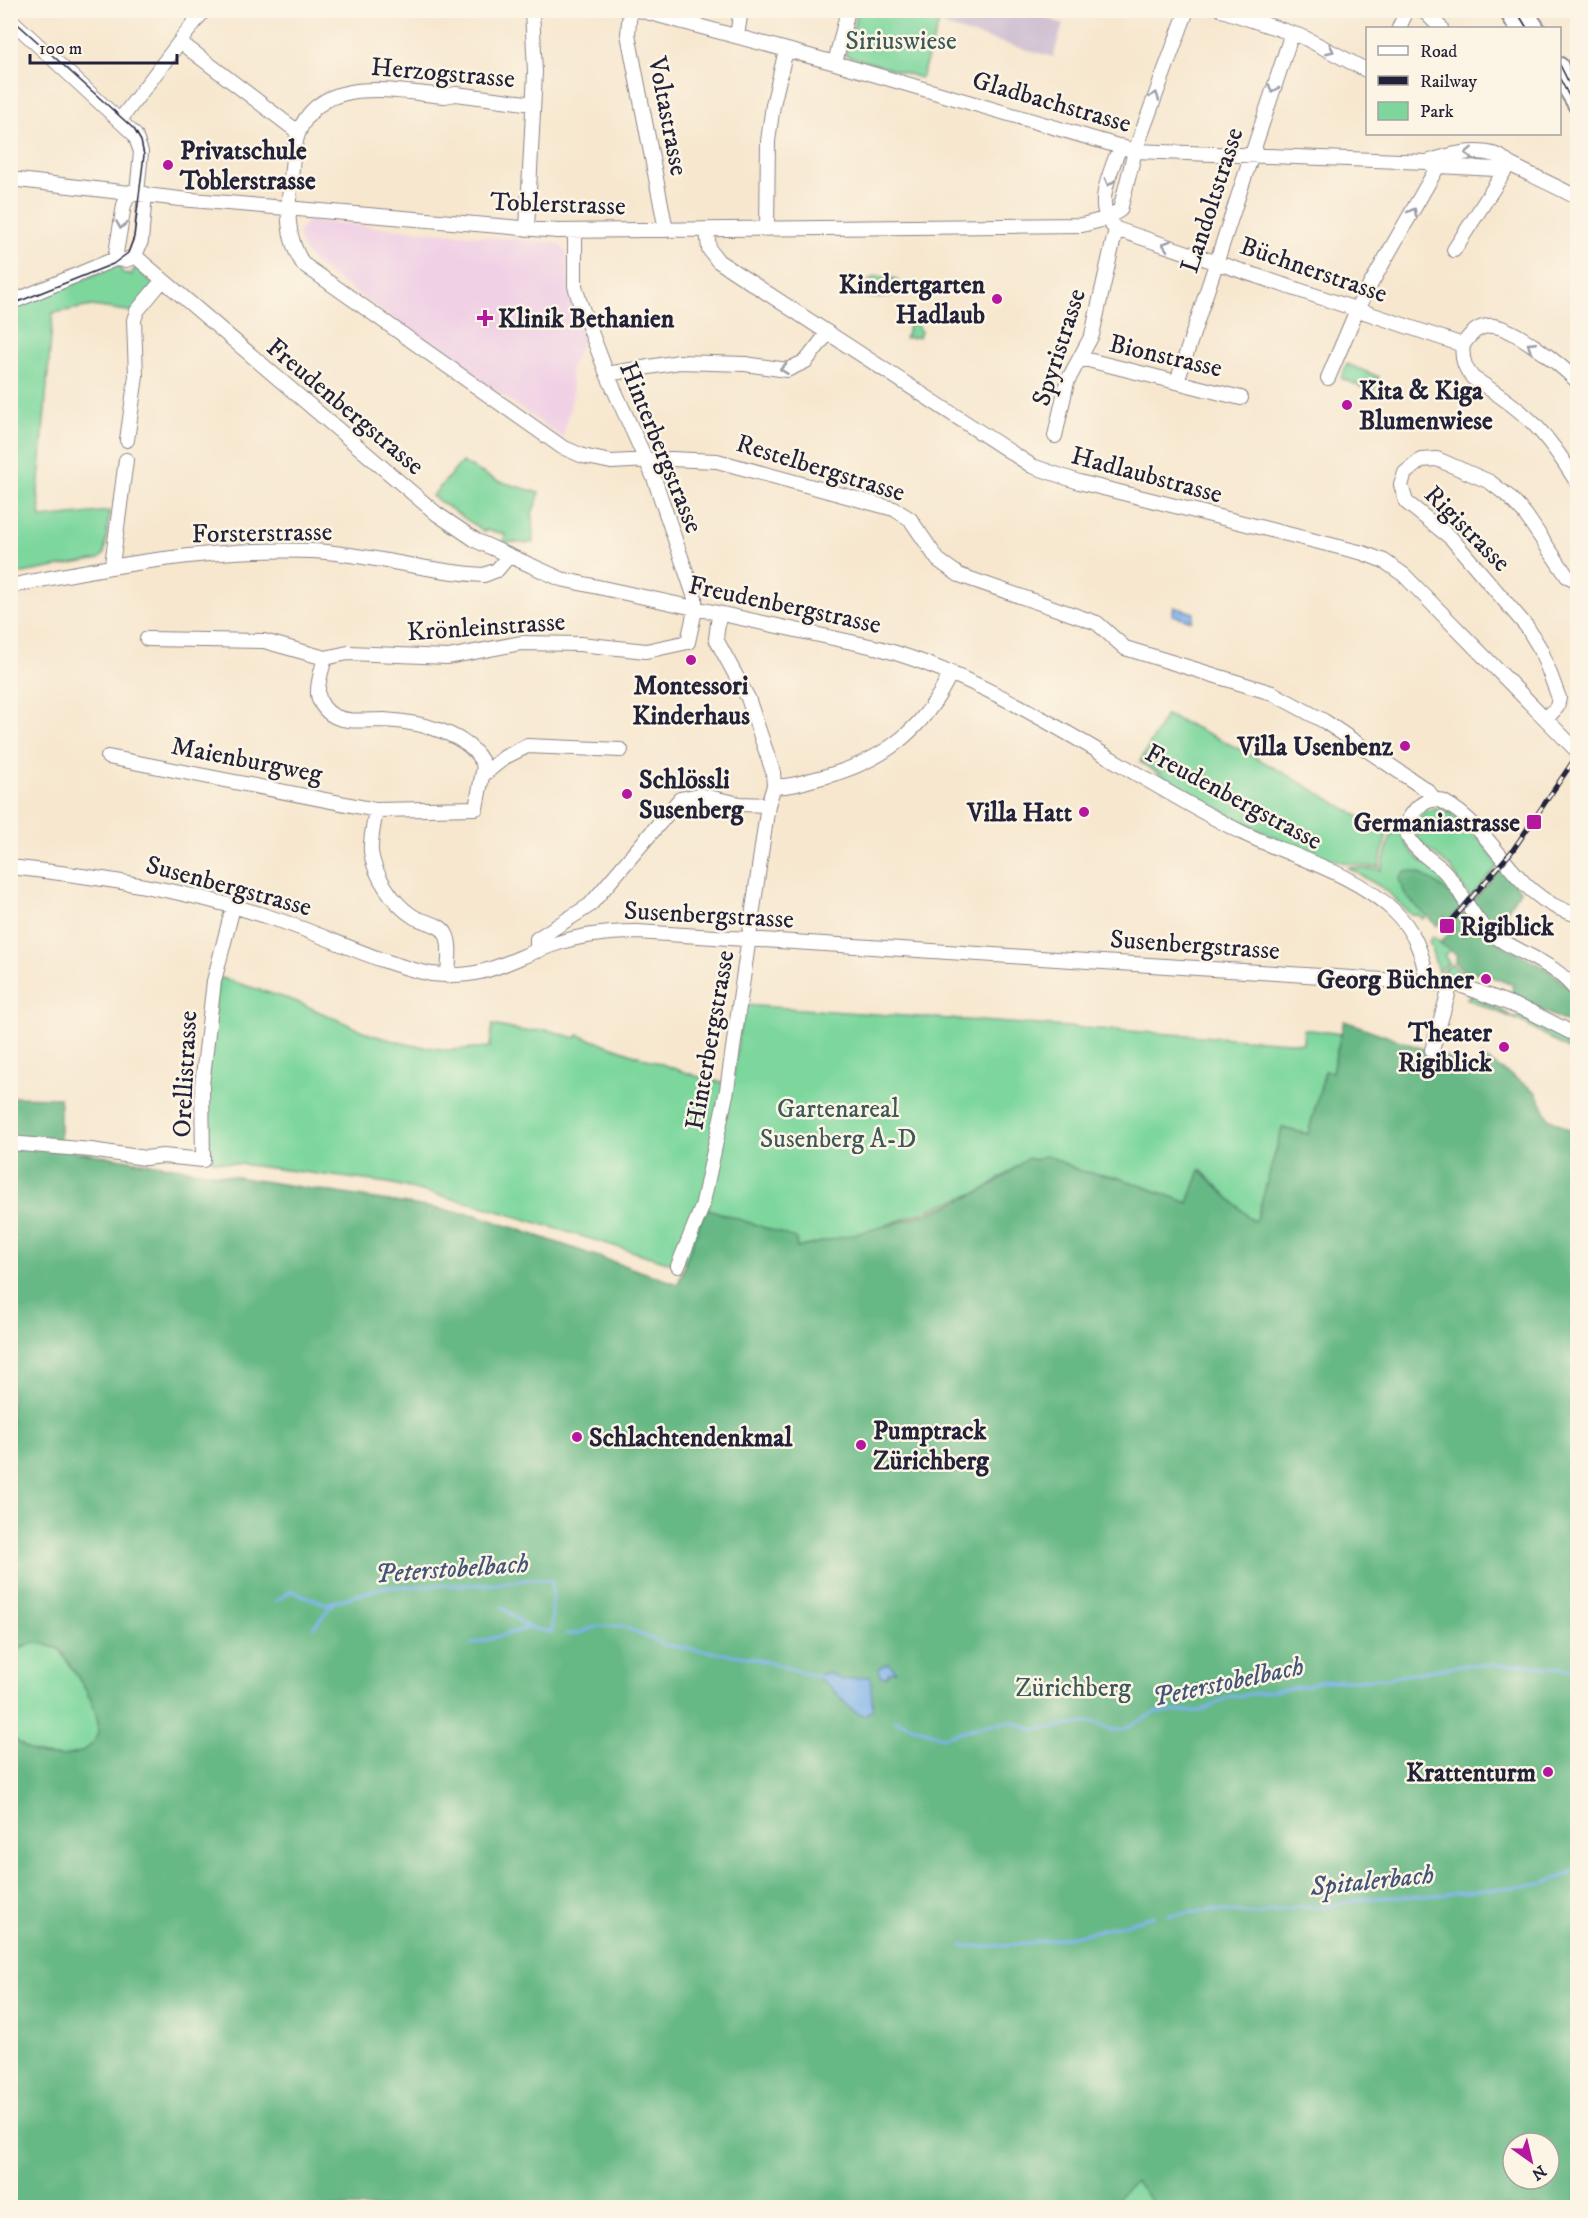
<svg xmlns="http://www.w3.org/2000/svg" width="1588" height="2218" font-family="'IM FELL DW Pica',serif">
	<rect width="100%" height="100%" fill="#fcf5e5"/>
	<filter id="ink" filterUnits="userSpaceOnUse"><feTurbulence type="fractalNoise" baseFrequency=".0167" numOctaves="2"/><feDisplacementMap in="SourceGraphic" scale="12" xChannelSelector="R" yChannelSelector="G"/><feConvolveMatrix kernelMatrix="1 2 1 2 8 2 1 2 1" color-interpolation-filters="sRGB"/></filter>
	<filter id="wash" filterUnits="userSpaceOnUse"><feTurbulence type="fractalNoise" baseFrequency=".008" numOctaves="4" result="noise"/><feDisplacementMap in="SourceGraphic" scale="24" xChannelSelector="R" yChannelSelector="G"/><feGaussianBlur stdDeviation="1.35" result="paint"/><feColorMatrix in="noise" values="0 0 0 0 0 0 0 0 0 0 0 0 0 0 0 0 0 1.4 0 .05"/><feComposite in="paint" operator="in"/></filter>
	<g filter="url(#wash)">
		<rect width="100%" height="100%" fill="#f7e7cf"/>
		<path fill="#f0d0e5" d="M308 221 558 243 567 252 569 294 585 337 570 370 573 394 563 438 312 262 302 247 297 233Z"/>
		<path fill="#cebed2" d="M948 11H1028L1063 24 1053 57 943 26Z"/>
		<path fill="#7dd79d" stroke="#507c6c" stroke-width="1.5" d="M858 10 943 11 921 78 845 55Z
			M120 265 122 273 132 275 133 270 136 268 154 285 134 312 92 306 53 313 38 493 41 518 110 511 104 554 99 559 11 575V308Z
			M877 276 896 279 900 284V289C890 300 869 302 860 289L862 283Z
			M907 321H914L921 332 919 337 905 338 909 327Z
			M1347 364 1379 377 1373 392 1341 378Z
			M462 462 495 480 540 493 532 514 533 543 504 542 505 534 485 530V532L432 496Z
			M1166 715C1244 747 1315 791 1387 833L1379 867C1303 866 1204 800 1140 762Z
			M1435 808C1457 808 1486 848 1499 865L1470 898 1450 867 1417 840 1416 822 1423 812Z
			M1397 828 1402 829C1405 853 1419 858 1436 872 1445 880 1451 890 1456 900L1420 873 1405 872 1399 879 1417 908 1428 914 1423 919 1418 915H1411L1386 890 1347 867 1381 870 1391 835Z
			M1433 937 1451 950 1444 955 1449 963 1438 971 1429 941Z
			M1452 964 1467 977 1440 973Z
			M218 977 295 1001 372 1035 411 1045 449 1050 490 1047 492 1025 522 1031 548 1030 576 1038 578 1035 696 1076 732 1085 743 1005 1303 1043 1304 1029 1341 1034 1332 1072 1325 1071 1308 1135 1283 1128 1257 1218 1253 1221 1201 1170 1188 1203 1120 1178 1080 1171 1047 1155 1035 1160 1028 1159 981 1191 870 1231 797 1248 674 1264 478 1205 389 1183 215 1161 210 1158 204 1103Z
			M1471 994 1515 1018 1523 1015 1577 1042V1055L1527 1024 1467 999Z
			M33 1642 53 1646 60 1650C74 1673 95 1697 98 1724 101 1757 55 1761 33 1752 25 1749 17 1741 11 1736L10 1652Z
			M1136 2180 1155 2207 1107 2208Z"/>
		<path fill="#66b884" stroke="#446d60" stroke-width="1.5" fill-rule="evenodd" d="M1502 868 1520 890 1496 928 1472 902Z
			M1411 871C1427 875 1453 893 1461 908L1450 921 1445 917 1437 926 1406 896 1399 879 1405 872Z
			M1463 912C1488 951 1555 957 1576 999 1580 1006 1577 1019 1577 1027L1511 996 1513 985 1479 972 1467 974 1455 962 1457 955 1440 943 1455 928 1451 924Z
			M1344 1021 1477 1068 1481 1056 1535 1091 1549 1118 1577 1134V2207H1155L1136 2181 1107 2208 11 2207 10 1736C17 1741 25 1749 33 1752 55 1761 101 1757 98 1724 95 1697 74 1673 60 1650 44 1640 26 1642 11 1652V1097L60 1098V1149L476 1215 678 1284 705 1208 796 1238 797 1248C858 1233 922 1220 979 1192 996 1184 1012 1170 1028 1158L1035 1160 1047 1155 1080 1171 1120 1178 1188 1203 1200 1170 1253 1221 1257 1218 1282 1128 1308 1134 1325 1071 1332 1072ZM1513 2143H1549V2179H1513Z"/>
		<path fill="#7eb3ec" stroke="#506a94" stroke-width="1.5" d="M1174 607 1194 613 1192 621 1172 615Z
			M889 1663 896 1671 890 1672 886 1677 880 1676 878 1668Z
			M829 1673 842 1680 870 1676 873 1709 865 1715C845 1712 837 1686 818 1679L821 1674Z"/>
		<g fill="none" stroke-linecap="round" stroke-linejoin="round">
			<path stroke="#7eb3ec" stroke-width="3" d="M276 1601 291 1591 327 1604 384 1587 497 1584 531 1579 552 1581V1632L528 1628 502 1607
				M314 1627 333 1603
				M566 1634H576L598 1626H622L665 1645 753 1658 821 1678
				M472 1644 528 1628
				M895 1720 943 1737 985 1725 1013 1722 1033 1730 1094 1722 1112 1730 1123 1729 1157 1712 1201 1711 1228 1697 1308 1686 1315 1682 1389 1678 1462 1665H1517L1564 1668 1578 1673
				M1169 1915 1213 1910 1256 1914 1294 1907 1314 1908 1373 1898 1426 1896 1543 1884 1578 1870
				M962 1946C1029 1948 1090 1934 1154 1916"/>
		</g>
	</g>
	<g filter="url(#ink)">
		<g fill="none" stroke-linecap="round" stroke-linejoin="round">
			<g stroke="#8c8485" stroke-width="16">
				<path id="minor" d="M630 10 628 34 666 230
					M639 10 835 63 1135 151 1427 162C1449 155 1473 148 1496 155 1502 156 1505 162 1511 165 1533 176 1556 186 1578 198
					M1222 10 1303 37 1368 71
					M1423 10 1441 28
					M10 19 135 135 141 152 137 193
					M1399 28 1407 10
					M737 36 741 10
					M180 42 298 132
					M835 63 848 10
					M533 104 456 94 445 96C396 92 320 73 298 134 293 149 292 165 291 180 287 210 286 238 303 264L562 447 583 456 611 462 670 459 717 461 894 509 910 519 938 560 959 575 1097 623 1125 648 1272 693 1324 721 1428 791 1434 799
					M120 120 204 10
					M1431 164 1438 166 1496 169 1509 164
					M10 179 180 199 558 231 1082 225 1105 219 1120 210 1135 151 1187 10
					M527 229 535 72 532 10
					M767 229 768 141 773 105 786 50
					M1116 229 1463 345
					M707 230 709 249 718 261 1032 466 1079 482 1363 553 1384 561 1404 575 1578 752
					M1454 250 1509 164
					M135 256 437 514 477 541 561 579 879 648C1011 685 1118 770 1239 831 1289 856 1351 871 1393 910 1414 930 1423 953 1427 982
					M115 259 124 205 130 192
					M10 303 115 259 126 260 135 256 141 241 145 194
					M1080 358 1241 398
					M607 374 679 362 745 364 787 370 806 361 827 334
					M1328 378 1360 303 1438 166
					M1177 382 1292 33
					M1578 382C1562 366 1510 323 1488 326 1476 327 1469 335 1463 345 1461 358 1464 368 1473 378 1527 412 1545 430 1578 484
					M1055 436 1067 382 1092 335 1116 229C1091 209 1111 172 1120 146
					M127 440 136 376 134 320 137 311 162 281
					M112 565 126 460
					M10 586C109 566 211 547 313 551 370 554 426 572 484 575L497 570 508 557
					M147 639 264 641 325 658 348 653 448 657 521 643 580 644 646 651 688 642 695 610V598L654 478 607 374 580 303 575 286V231
					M1547 718 1557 707 1559 698 1541 650 1527 627 1451 538 1406 502 1401 485 1405 473 1421 460 1437 459 1490 482 1508 496 1525 514 1567 576 1578 581
					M108 757 376 810 476 808 484 766C470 732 418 722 384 720 369 720 348 723 334 716 326 712 319 703 318 694 317 683 322 669 325 658
					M484 774 505 757 527 746 621 750
					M774 786C788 788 802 782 815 779 879 764 924 732 951 672
					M376 810C374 824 370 838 371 852 374 875 394 905 414 917 425 923 440 923 446 934 452 946 448 964 448 976
					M10 867C100 877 189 890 275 919 327 936 378 963 431 974 487 980 505 961 555 944 581 935 608 932 637 932L1460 985 1529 1011 1578 1036
					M1578 915C1511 898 1500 833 1444 802 1433 796 1420 803 1413 813 1393 839 1426 855 1442 869 1460 886 1467 911 1485 928 1515 955 1552 958 1578 993
					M537 951V939L590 905 680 799 699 795 740 804 768 805
					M1432 1050 1451 984
					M10 1143 91 1150 145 1158 163 1156 203 1160 202 1085 214 981 233 907
					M678 1266 702 1207 727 1090 768 805 774 786 773 772 748 698 716 639 719 615"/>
			</g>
			<g stroke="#8c8485" stroke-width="20">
				<path id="major" d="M1507 10 1518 28
					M1524 10 1536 28
					M1560 66 1561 79 1578 107"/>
			</g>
			<use href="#minor" stroke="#fff" stroke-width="14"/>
			<use href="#major" stroke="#fff" stroke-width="16"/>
			<path stroke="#22223b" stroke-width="1.5" d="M1516 10 1527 28
				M10 17 134 129 141 141 144 155 134 237 128 253 113 264 10 305
				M1560 65 1570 85
				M1560 79 1578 113"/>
			<g stroke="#22223b" stroke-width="5">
				<path id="rail" d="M1447 926 1513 850 1578 754"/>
			</g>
			<use href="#rail" stroke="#fcf5e5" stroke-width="3" stroke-dasharray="9" stroke-linecap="butt"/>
		</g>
		<defs><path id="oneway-chevron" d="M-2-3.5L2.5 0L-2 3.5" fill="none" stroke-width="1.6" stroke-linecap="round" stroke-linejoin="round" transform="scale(1.5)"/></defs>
		<g stroke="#9c9ca7">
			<use href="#oneway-chevron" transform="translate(1330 50) rotate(25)"/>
			<use href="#oneway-chevron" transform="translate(1273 89) rotate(108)"/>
			<use href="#oneway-chevron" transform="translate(1155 96) rotate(-70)"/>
			<use href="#oneway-chevron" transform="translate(1469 153) rotate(177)"/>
			<use href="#oneway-chevron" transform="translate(1109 182) rotate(106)"/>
			<use href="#oneway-chevron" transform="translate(1413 212) rotate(-62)"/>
			<use href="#oneway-chevron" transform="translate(121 225) rotate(99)"/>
			<use href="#oneway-chevron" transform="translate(1166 245) rotate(-162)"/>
			<use href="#oneway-chevron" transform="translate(1531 346) rotate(-147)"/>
			<use href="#oneway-chevron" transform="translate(784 369) rotate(173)"/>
		</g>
	</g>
	<g fill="#b5179e" stroke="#fcf5e5" stroke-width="2">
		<circle cx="168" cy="165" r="6"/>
		<circle cx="997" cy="299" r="6"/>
		<path d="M482 309h6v6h6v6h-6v6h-6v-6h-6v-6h6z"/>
		<circle cx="1347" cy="405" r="6"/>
		<circle cx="691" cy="660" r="6"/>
		<circle cx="1405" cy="746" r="6"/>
		<circle cx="627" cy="794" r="6"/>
		<circle cx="1084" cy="812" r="6"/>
		<rect x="1526" y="814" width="16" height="16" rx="3"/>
		<rect x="1439" y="918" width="16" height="16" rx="3"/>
		<circle cx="1486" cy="979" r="6"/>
		<circle cx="1504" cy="1047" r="6"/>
		<circle cx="577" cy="1437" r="6"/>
		<circle cx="861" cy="1445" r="6"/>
		<circle cx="1548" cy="1772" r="6"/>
	</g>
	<g text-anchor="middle" stroke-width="5" stroke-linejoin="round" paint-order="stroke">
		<g font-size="26" fill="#3d5858" stroke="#fcf5e5">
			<text x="901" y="49">Siriuswiese</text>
			<text x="838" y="1117">Gartenareal<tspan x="838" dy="30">Susenberg A-D</tspan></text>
			<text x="1073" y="1696">Zürichberg</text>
		</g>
		<g font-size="26" fill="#22223b" stroke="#fcf5e5">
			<text transform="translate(443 72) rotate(5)" y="9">Herzogstrasse</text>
			<text transform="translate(1052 101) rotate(16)" y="9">Gladbachstrasse</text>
			<text transform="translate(669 116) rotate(79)" y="9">Voltastrasse</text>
			<text transform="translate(1211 200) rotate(-72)" y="9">Landoltstrasse</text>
			<text transform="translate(558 203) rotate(2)" y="9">Toblerstrasse</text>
			<text transform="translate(1314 269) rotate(19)" y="9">Büchnerstrasse</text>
			<text transform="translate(1058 347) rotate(-72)" y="9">Spyristrasse</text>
			<text transform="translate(1166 355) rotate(13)" y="9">Bionstrasse</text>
			<text transform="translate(346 406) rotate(40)" y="9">Freudenbergstrasse</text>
			<text transform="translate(662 447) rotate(68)" y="9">Hinterbergstrasse</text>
			<text transform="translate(821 467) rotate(17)" y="9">Restelbergstrasse</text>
			<text transform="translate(1147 474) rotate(15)" y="9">Hadlaubstrasse</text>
			<text transform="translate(1468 528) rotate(45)" y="9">Rigistrasse</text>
			<text transform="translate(262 532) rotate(-1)" y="9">Forsterstrasse</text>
			<text transform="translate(785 604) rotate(12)" y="9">Freudenbergstrasse</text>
			<text transform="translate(486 626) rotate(-4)" y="9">Krönleinstrasse</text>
			<text transform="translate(247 759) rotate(11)" y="9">Maienburgweg</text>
			<text transform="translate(1234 796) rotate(28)" y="9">Freudenbergstrasse</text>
			<text transform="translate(229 885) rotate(15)" y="9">Susenbergstrasse</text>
			<text transform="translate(709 914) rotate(3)" y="9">Susenbergstrasse</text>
			<text transform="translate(1195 944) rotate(4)" y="9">Susenbergstrasse</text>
			<text transform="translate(709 1040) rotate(-80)" y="9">Hinterbergstrasse</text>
			<text transform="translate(184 1074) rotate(-87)" y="9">Orellistrasse</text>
		</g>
		<g font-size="26" font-weight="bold" fill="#22223b" stroke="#fcf5e5" text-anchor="start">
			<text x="180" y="159">Privatschule<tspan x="180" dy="30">Toblerstrasse</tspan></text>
			<text x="985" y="293" text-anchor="end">Kindertgarten<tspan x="985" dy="30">Hadlaub</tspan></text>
			<text x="498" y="327">Klinik Bethanien</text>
			<text x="1359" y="399">Kita &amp; Kiga<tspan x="1359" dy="30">Blumenwiese</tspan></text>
			<text x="691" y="694" text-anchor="middle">Montessori<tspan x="691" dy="30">Kinderhaus</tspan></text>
			<text x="1393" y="755" text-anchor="end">Villa Usenbenz</text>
			<text x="639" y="788">Schlössli<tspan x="639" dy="30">Susenberg</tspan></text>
			<text x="1072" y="821" text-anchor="end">Villa Hatt</text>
			<text x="1520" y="831" text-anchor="end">Germaniastrasse</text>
			<text x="1460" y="935">Rigiblick</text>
			<text x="1474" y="988" text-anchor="end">Georg Büchner</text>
			<text x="1492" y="1041" text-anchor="end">Theater<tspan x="1492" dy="30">Rigiblick</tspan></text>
			<text x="873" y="1439">Pumptrack<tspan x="873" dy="30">Zürichberg</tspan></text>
			<text x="589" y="1446">Schlachtendenkmal</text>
			<text x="1536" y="1781" text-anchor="end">Krattenturm</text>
		</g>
		<g font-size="27" font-style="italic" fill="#425579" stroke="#fcf5e5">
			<text transform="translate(452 1568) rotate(-4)" y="9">Peterstobelbach</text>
			<text transform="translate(1228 1681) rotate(-12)" y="9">Peterstobelbach</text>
			<text transform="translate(1372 1880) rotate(-6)" y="9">Spitalerbach</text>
		</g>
	</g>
	<rect width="1588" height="2218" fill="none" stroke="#fcf5e5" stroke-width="36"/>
	<rect x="1366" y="27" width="195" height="108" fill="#fcf5e5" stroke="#a5a1a1" stroke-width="1.5"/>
	<rect x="1378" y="46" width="30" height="9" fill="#ffffff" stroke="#a5a1a1" stroke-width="1.5"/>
	<text x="1420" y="57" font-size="18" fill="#22223b">Road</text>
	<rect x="1378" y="76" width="30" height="9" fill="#22223b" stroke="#a5a1a1" stroke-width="1.5"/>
	<text x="1420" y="87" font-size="18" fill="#22223b">Railway</text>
	<rect x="1378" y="102" width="30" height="18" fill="#7dd79d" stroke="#a5a1a1" stroke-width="1.5"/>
	<text x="1420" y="117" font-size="18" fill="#22223b">Park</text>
	<g transform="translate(1531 2161) rotate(146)"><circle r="28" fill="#fcf5e5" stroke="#a5a1a1" stroke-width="1.5"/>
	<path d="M0-4.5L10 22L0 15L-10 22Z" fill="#b5179e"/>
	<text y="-9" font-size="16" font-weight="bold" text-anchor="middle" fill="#22223b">N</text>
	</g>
	<path d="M30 54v9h147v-9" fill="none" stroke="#22223b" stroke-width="3"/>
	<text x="39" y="54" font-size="18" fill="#22223b" stroke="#fcf5e5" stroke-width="4.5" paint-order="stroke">100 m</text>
</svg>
